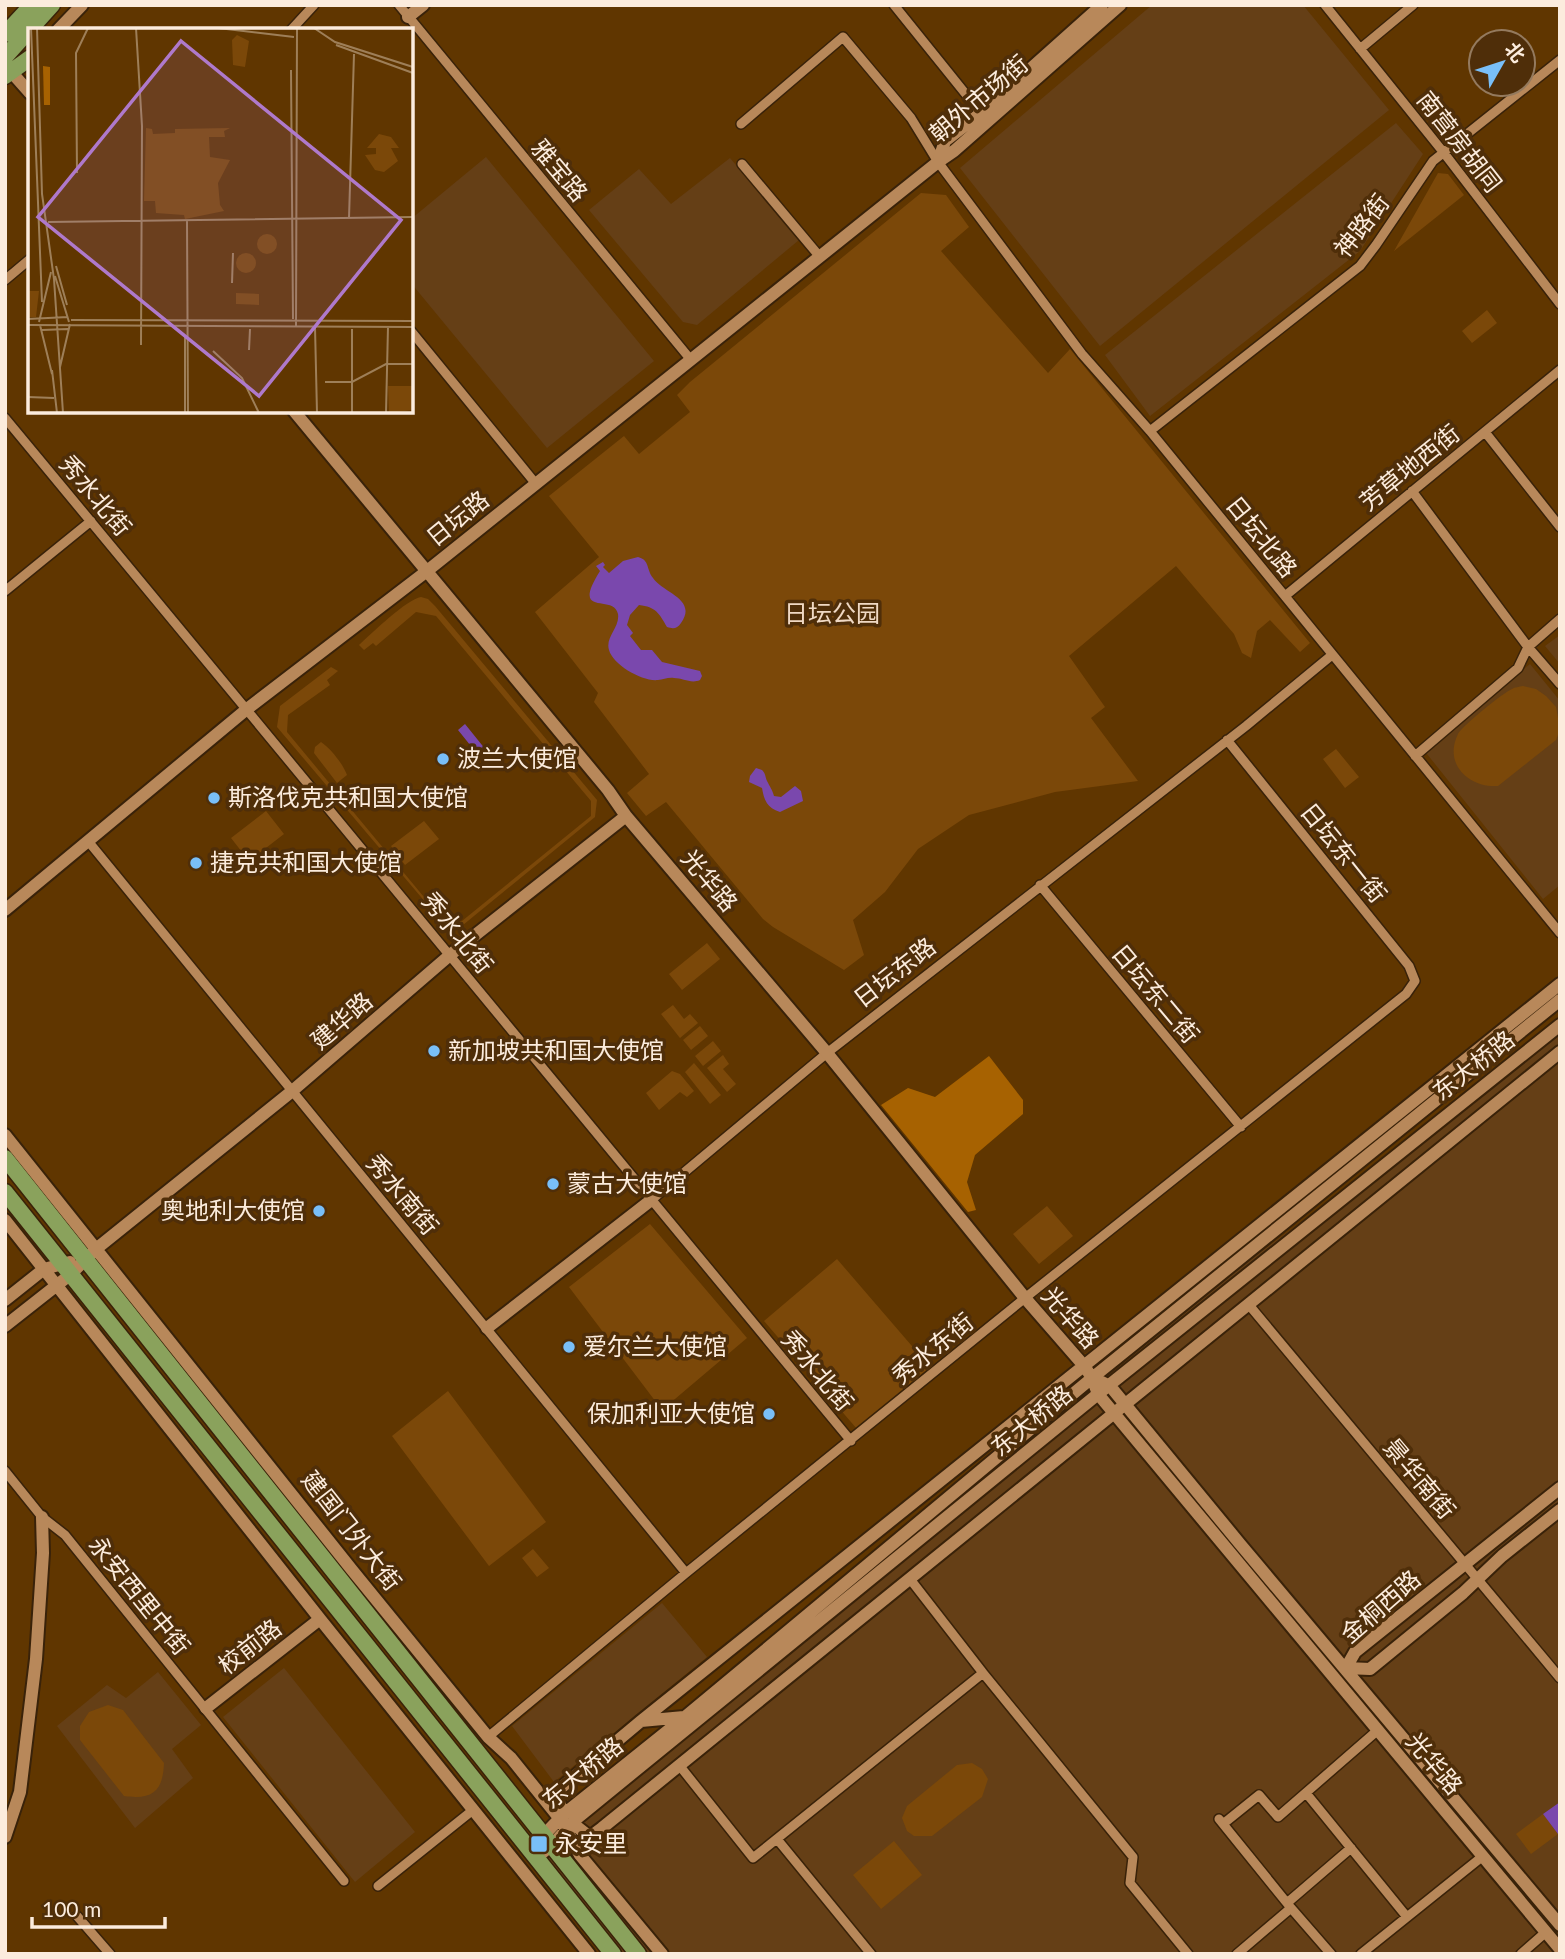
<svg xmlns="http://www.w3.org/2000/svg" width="1565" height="1959" font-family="Lato,'Noto Sans SC',sans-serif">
	<rect width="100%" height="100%" fill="#603600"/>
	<path fill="#653f16" d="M1152 5H1303L1389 110 1100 346 960 168Z
		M1396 123 1423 154 1360 251 1150 416 1105 355Z
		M486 157 654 361 547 448 411 283V219Z
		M730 158 799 240 697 325 683 322 589 210 639 169 671 204Z
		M1560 635V664L1545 646Z
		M1530 664 1560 701V885L1543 899 1423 749Z
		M1560 1028V1954H613L534 1848 1092 1378Z
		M662 1603 707 1657 554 1782 512 1726Z
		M284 1668 415 1832 355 1882 223 1717Z
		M158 1672 201 1725 172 1749 193 1778 135 1828 57 1726 107 1685 126 1698Z"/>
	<path fill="#7b4809" d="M1438 173 1448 174 1464 195 1394 251Z
		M921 193 946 195 969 227 941 251 1048 373 1070 349 1310 643 1300 652 1270 620 1257 631 1251 658 1242 653 1234 634 1176 566 1069 656 1105 707 1091 718 1138 781 1055 792 969 815 918 849 885 892 853 920 864 955 844 970 773 927 763 919 666 802 646 816 627 793 649 774 594 702 598 693 535 612 599 557 549 496 624 436 639 454 690 412 677 395 690 382Z
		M1487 310 1497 323 1472 343 1462 331Z
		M421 597 428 599 435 606 597 800 595 817 463 925 443 923 277 727 280 706 331 667 338 671 327 680 330 685 288 715 287 732 443 920 462 921 591 816V801L436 616 416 612 376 646 373 643 364 650 359 645C372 633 407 599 421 597Z
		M1523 686 1536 689 1546 696 1556 707 1560 729 1556 740 1498 786C1469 788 1443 764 1458 734 1461 727 1504 692 1512 689 1515 687 1519 687 1523 686Z
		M321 742C331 749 343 764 347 775L337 783 314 753 315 747Z
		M1336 749 1359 777 1345 788 1323 759Z
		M266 811 284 834 249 861 231 838Z
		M424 821 439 839 405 865 391 846Z
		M707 943 720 959 682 990 669 974Z
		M673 1005 684 1019 690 1014 698 1023 680 1038 661 1014Z
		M700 1026 708 1036 691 1050 683 1040Z
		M713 1041 721 1051 703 1066 695 1056Z
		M723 1055 729 1064 723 1069 736 1084 727 1092 707 1068Z
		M694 1063 721 1095 710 1104 685 1072Z
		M672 1071 680 1074 694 1091 687 1097 680 1092 659 1110 646 1093Z
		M1047 1206 1073 1236 1039 1264 1013 1234Z
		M650 1224 747 1338 662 1410 569 1287Z
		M837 1259 930 1367 857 1429 764 1321Z
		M448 1391 546 1522 489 1566 392 1436Z
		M533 1549 549 1568 537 1577 522 1558Z
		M108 1705 123 1710 164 1763C163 1791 153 1800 124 1796L80 1740V1726L89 1712Z
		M972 1763 982 1769 988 1779 982 1797 932 1836H914L907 1831 902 1818 907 1806 957 1765Z
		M1543 1814 1558 1834 1531 1854 1516 1834Z
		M894 1841 922 1875 881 1909 853 1875Z"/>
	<path fill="#a76201" d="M989 1056 1023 1100V1114L975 1155 967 1182 976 1210 968 1212 881 1105 908 1088 935 1097Z"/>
	<path fill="#7a48ad" d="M638 557C650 560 646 569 653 578 663 593 698 599 681 623 677 629 673 629 667 627 659 613 656 607 639 605L630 615 627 625 633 633 630 636 641 650H652L662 662 700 671 702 676 700 680C691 684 683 678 674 678 668 677 663 680 658 680 643 682 613 665 609 650 605 637 620 628 618 614 614 593 570 619 600 571L596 566 603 562 605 565 603 567 609 573 623 561Z
		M465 724 494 760 487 766 458 730Z
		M756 768 762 770C766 774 765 777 767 781 770 787 772 789 774 796L781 797 795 786 801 791 803 801 780 812C767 808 764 800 762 788L749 782 750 776Z
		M1560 1802V1815L1558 1817 1560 1820V1832L1558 1834 1543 1814Z"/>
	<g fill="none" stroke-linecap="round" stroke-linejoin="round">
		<g stroke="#392209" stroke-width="12">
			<path id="street" d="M399 5 691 360
				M894 5 981 113
				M1325 5 1444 153 1560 304
				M291 30 314 5
				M1360 49 1413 5
				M741 124 843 37 911 118 938 162 1082 354 1150 431 1560 933
				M742 164 820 257
				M5 280 30 259
				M411 331 536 484
				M5 418C288 758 567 1101 851 1441
				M1150 431 1360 266 1376 245 1433 161 1560 60
				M1485 432 1560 527
				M1412 491 1528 647 1560 684
				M5 591 91 521
				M1285 596 1560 370
				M1415 756 1518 668 1528 647 1560 619
				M88 841 686 1573
				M1040 885 1241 1127
				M650 1201 827 1053 1246 726 1332 655
				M1249 1305 1560 1678
				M5 1471 42 1517 65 1535 344 1881
				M983 1673 1133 1857 1130 1883 1188 1954
				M488 1737 686 1573 1025 1298 1406 994 1415 981 1409 966 1227 740
				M679 1765 753 1858 983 1673 910 1579
				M1306 1793 1407 1917
				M1219 1819 1291 1908 1237 1954
				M1223 1824 1259 1795 1278 1817 1378 1730
				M777 1839 871 1954
				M378 1886 473 1810
				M1287 1903 1351 1848
				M1291 1908 1331 1954
				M77 1916 110 1954
				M1361 1954 1483 1856
				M1521 1954 1546 1932"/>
		</g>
		<g stroke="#392209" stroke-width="16">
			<path id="secondary" d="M408 17 423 5
				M58 30 82 5
				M14 75 30 93
				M938 162 945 141 981 113 1102 5
				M294 411 608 790 626 816 827 1053 1025 1298 1085 1367 1092 1378 1098 1394 1560 1949
				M5 910 247 709 427 571 938 162 954 151 1120 5
				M5 1135 352 1570 488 1737 511 1758 560 1819 580 1855 662 1954
				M5 1220 320 1619 589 1954
				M5 1300 44 1269 70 1262
				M5 1326 71 1274 96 1249 291 1092 450 955 626 816
				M487 1328 650 1201
				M1102 1382 1110 1386 1240 1544 1560 1925
				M1560 1488 1355 1652 1346 1668 1370 1669 1463 1593 1502 1556 1560 1510
				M206 1708 320 1619
				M641 1721 684 1717
				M564 1814 555 1793 641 1721 1560 984
				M572 1823 590 1837 602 1828 1560 1052
				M5 1837 20 1792 36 1659 43 1553 42 1517
				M529 1847 544 1835 564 1814 685 1717 1092 1378 1560 1000
				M537 1857 552 1845 576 1819 1098 1394 1560 1025"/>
		</g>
		<g stroke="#392209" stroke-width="19">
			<path id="highway" d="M5 34 32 5
				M5 57 52 5
				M5 76 30 58
				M5 1158 638 1954
				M5 1192 613 1954"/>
		</g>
		<use href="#street" stroke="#b8885a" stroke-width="9"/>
		<use href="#secondary" stroke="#b8885a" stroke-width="12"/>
		<use href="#highway" stroke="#8aa25c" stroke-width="16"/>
	</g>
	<g fill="#79bff8" stroke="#4f2e09" stroke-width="2.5">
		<circle cx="443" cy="759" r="7"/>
		<circle cx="214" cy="798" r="7"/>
		<circle cx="196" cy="863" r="7"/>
		<circle cx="434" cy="1051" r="7"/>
		<circle cx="553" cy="1184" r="7"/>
		<circle cx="319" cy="1211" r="7"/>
		<circle cx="569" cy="1347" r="7"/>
		<circle cx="769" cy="1414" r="7"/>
		<rect x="530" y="1835" width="18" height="18" rx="3.5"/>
	</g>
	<g text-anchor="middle" stroke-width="7" stroke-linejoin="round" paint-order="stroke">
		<g font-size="24" fill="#fcecdd" stroke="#4f2e09">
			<text transform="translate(979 99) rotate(-40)" y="8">朝外市场街</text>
			<text transform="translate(1459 142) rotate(52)" y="8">南营房胡同</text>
			<text transform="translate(559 171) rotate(50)" y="8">雅宝路</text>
			<text transform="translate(1362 226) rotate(-52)" y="8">神路街</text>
			<text transform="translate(1410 468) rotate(-39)" y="8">芳草地西街</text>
			<text transform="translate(95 496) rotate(50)" y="8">秀水北街</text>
			<text transform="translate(458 519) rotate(-39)" y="8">日坛路</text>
			<text transform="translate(1261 537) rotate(51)" y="8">日坛北路</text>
			<text transform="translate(1343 853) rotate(51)" y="8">日坛东一街</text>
			<text transform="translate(709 881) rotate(50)" y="8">光华路</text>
			<text transform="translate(457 933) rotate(51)" y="8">秀水北街</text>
			<text transform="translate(895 973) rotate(-38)" y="8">日坛东路</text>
			<text transform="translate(1155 994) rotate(50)" y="8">日坛东二街</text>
			<text transform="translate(342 1021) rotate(-41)" y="8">建华路</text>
			<text transform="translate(1474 1066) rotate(-38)" y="8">东大桥路</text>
			<text transform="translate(402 1195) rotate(50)" y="8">秀水南街</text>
			<text transform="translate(1070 1318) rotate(49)" y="8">光华路</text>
			<text transform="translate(933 1349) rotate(-39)" y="8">秀水东街</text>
			<text transform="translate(817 1371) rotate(50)" y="8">秀水北街</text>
			<text transform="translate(1032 1421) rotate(-39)" y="8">东大桥路</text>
			<text transform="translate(1419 1479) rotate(50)" y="8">景华南街</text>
			<text transform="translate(351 1531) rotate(52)" y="8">建国门外大街</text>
			<text transform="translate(139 1596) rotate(51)" y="8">永安西里中街</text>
			<text transform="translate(1381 1607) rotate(-41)" y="8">金桐西路</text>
			<text transform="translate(250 1647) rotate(-38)" y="8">校前路</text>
			<text transform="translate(1434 1764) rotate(50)" y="8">光华路</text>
			<text transform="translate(583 1773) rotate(-40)" y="8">东大桥路</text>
		</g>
		<g font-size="24" fill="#f0d9c4" stroke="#4f2e09">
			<text x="832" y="622">日坛公园</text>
		</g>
		<g font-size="24" fill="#fcecdd" stroke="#4f2e09" text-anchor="start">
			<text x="457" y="767">波兰大使馆</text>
			<text x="228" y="806">斯洛伐克共和国大使馆</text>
			<text x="210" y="871">捷克共和国大使馆</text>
			<text x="448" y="1059">新加坡共和国大使馆</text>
			<text x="567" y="1192">蒙古大使馆</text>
			<text x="305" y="1219" text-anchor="end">奥地利大使馆</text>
			<text x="583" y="1355">爱尔兰大使馆</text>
			<text x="755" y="1422" text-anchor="end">保加利亚大使馆</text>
			<text x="555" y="1852">永安里</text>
		</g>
	</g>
	<g transform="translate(28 28)">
		<rect width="385" height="385" fill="#603600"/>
		<path d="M209 7 221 13 217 39 205 37 204 12ZM118 100 124 101 125 106 147 105V101L202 100 196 103 197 109H181L182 129 202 132 190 155 192 177 196 183 157 191 156 187 128 185 127 173H116ZM351 106 363 109 371 120H363L370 133 356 144 347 142 337 127 348 126V120H339ZM229 216a10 10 0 1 1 20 0a10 10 0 1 1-20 0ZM208 235a10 10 0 1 1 20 0a10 10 0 1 1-20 0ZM0 263H11L8 289H0ZM208 265 231 266V277L208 276ZM360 358H385V382L361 385Z" fill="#7b4809"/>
		<path d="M15 38 22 39V77H16Z" fill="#a76201"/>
		<path fill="none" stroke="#9e7f58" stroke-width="2" d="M3 0 14 274M9 0 14 166 26 251 35 385M108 0 114 98M190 0 266 9M286 0 307 14 385 39M308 17 385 45M263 42 265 291M49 145 48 25 60 0M321 190 326 26M159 193 160 385M20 194 385 189M28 238 39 277M27 248 41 294M204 255 205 225M0 291 40 289M43 292 385 293M11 294 23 244M0 297 385 299M12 297 24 346M268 298 269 0M287 299 289 385M14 302 40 301M113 317 114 98M221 322 222 301M185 323 214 350 231 385M32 339 42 296M24 342 29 385M297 354H324L358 336H385M0 369 26 370M157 385V308M324 385V301M358 385 360 299"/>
		<path fill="#af79cb" fill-opacity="0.15" stroke="#af79cb" stroke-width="3.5" d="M153 13 373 192 231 368 10 189Z"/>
		<rect width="385" height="385" fill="none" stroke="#fcecdd" stroke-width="3.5"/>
	</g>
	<rect width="1565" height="1959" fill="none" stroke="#fcecdd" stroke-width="14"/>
	<g transform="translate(1502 63) rotate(51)"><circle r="33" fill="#4f2e09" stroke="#947a5e" stroke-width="2"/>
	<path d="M0-5L12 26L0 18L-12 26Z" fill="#79bff8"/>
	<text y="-10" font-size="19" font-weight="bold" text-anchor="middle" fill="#fcecdd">北</text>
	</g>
	<path d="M32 1917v10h133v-10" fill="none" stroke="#fcecdd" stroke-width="3.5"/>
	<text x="42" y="1917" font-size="21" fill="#fcecdd" stroke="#4f2e09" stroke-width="5" paint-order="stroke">100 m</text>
</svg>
